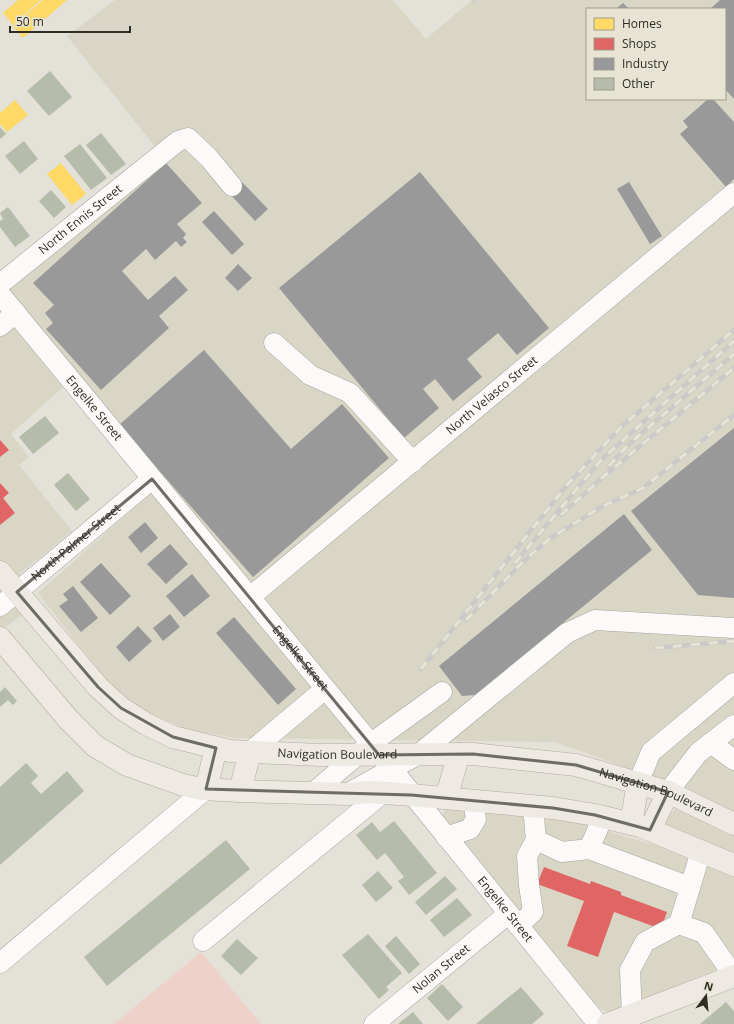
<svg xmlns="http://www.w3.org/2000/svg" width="734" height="1024" font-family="'Open Sans',sans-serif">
	<rect width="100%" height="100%" fill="#e3e1d8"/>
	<path fill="#dad6c5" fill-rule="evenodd" d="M115 0H393L426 39 472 0H734V962L611 1013 605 1011 598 1007 442 819 444 812 453 805 565 818 650 844 688 790 555 742 236 738 188 730 146 712 112 688 38 593 162 483 1 288 156 148 67 36ZM587 9H725V99H587Z
		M0 309 63 387 11 434 29 457 19 465 72 531 19 574 40 602 0 631Z"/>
	<path fill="#eed2ca" d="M201 952 261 1024H114Z"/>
	<path fill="#ffd966" d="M18 0H41L13 25 3 13Z
		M43 0H67L23 38 13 26Z
		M15 100 28 115 7 132 0 124V113Z
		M61 163 86 194 72 205 47 174Z"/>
	<path fill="#e06666" d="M0 440 9 450 0 457Z
		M0 483 9 493 3 498 15 513 0 525Z
		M544 867 590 884 591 881 621 892V895L667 912 661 929 614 912 598 957 567 946 584 901 537 884Z"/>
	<path fill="#999" d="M720 0H734V99L725 89V9H710Z
		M623 3 629 9H616Z
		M708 99H713L734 122V179L726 187 680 134 688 127 683 121Z
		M166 163 202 203 177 224 186 234 183 238 187 242 181 247 176 241 155 260 146 249 122 271 148 300 175 276 188 290 159 316 169 328 101 390 46 329 53 323 45 313 54 305 33 283Z
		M420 172 549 328 517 355 498 333 467 359 482 377 453 401 435 379 423 389 439 408 404 438 279 288Z
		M242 182 268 209 255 221 229 193Z
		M629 182 662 236 650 244 617 189Z
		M214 211 244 244 232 255 202 222Z
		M238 264 252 278 238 291 225 278Z
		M204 350 291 449 342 404 389 458 253 577 119 425Z
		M734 428V598L698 595 631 511Z
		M624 514 652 550 475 695 462 696 439 666Z
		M145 522 158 538 141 553 128 537Z
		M170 544 188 564 166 584 147 564Z
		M101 563 131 596 110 615 80 582Z
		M192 574 210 596 184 617 166 596Z
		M73 586 98 618 81 632 59 606 68 600 63 594Z
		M170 614 180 627 163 641 153 628Z
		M234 617 296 689 278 705 216 633Z
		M138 626 152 641 129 662 116 647Z"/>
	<path fill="#b6bcaa" d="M50 71 72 97 49 116 27 91Z
		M0 127 6 134 0 139Z
		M101 133 126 164 111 175 86 145Z
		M24 141 38 159 20 174 5 156Z
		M80 144 107 178 91 190 64 156Z
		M51 190 66 207 54 218 39 201Z
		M8 207 30 236 15 247 0 227V221L3 219 0 213Z
		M45 416 59 433 33 454 19 437Z
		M68 473 90 499 76 511 54 485Z
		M5 687 17 701 13 705 8 700 0 707V692Z
		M26 763 38 776 31 783 41 794 67 771 84 791 0 865V787Z
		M394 821 437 873 409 895 398 881 404 877 385 853 377 860 356 835 372 822 380 832Z
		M226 840 250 869 107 986 84 957Z
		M378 871 393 888 376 902 362 885Z
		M445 876 457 889 426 915 415 902Z
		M457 898 472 915 444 937 430 920Z
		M368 934 402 973 386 987 389 990 379 999 342 955Z
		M396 936 420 964 409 974 385 946Z
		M237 939 258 958 241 975 221 956Z
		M442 984 463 1007 448 1021 427 998Z
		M521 987 544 1014 532 1024H476Z
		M726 1002 734 1011V1024H700Z
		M413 1012 423 1024H398Z"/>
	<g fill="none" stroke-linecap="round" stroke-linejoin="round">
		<g stroke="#a6a49d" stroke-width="21">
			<g id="minor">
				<path id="s1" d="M0 284 178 141 188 138 209 158 232 186"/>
				<path id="s2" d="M0 294 400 779 598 1024"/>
				<path d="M0 326 16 313"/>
				<path d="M274 343 310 375 350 393 413 462"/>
				<path id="s3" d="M250 597 734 193"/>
				<path id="s4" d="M0 606 152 479"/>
				<path d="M711 743 734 760"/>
				<path d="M250 752 325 689"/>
				<path d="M638 783 651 752 734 683"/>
				<path d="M668 792 698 753 734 725"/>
				<path d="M313 793 370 744 442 692"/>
				<path d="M347 794 419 754 567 633 595 620 734 628"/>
				<path d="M533 806 536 840 562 852 589 849 603 817"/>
				<path d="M446 837 470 829 476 819 473 800"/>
				<path d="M589 849 690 887"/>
				<path d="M679 924 701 851"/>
				<path d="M518 926 533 912 529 885 527 856 536 840"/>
				<path d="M203 941 383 793"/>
				<path d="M0 963 206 789"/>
				<path d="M632 1015 630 970 645 942 679 924 704 933 734 976"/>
				<path id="s5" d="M374 1024 508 914"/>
			</g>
		</g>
		<g stroke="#b4aa9e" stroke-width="23">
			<g id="major">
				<path id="s6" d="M0 572 98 687 121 708 146 724 173 737 230 751 320 755 473 754 576 765 668 792 734 824"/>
				<path d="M0 638 68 719 95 746 127 765 183 785 202 789 240 791 347 794 371 792 411 795 553 808 595 815 640 826 734 865"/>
				<path d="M206 789 216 748"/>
				<path d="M240 791 250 752"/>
				<path d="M446 798 459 754"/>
				<path d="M631 824 638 783"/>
				<path d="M650 830 668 792"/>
				<path d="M608 1024 734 976"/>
			</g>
		</g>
		<path stroke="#cfcfcc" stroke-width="2.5" stroke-dasharray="4 2" stroke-linecap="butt" d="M473 0 476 3"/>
		<use href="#minor" stroke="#fbfaf9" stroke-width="20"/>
		<use href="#major" stroke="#eee9e3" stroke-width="22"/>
		<g stroke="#cbcac8" stroke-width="4.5">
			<path id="rail" d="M609 466 628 445 734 354
				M561 515 603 477 734 368
				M515 563 601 460 734 341
				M466 620 526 559 549 539 601 507 643 488 734 415
				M655 648 734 641
				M421 669 567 485 621 427 734 330"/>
		</g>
		<use href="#rail" stroke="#e8e4d3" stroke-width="3" stroke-dasharray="9" stroke-linecap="butt"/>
	</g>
	<path fill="none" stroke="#6e6c64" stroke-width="3" stroke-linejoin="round" d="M152 479 379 755 473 754 576 765 668 792 650 830 595 815 553 808 411 795 206 789 216 748 173 737 121 708 98 687 17 592Z"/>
	<g text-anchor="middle" stroke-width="4" stroke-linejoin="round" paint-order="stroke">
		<g font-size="12" fill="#2f2d26" stroke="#e8e4d3">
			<text dy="4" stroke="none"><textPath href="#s1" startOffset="103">North Ennis Street</textPath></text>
			<text dy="4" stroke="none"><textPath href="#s3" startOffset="315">North Velasco Street</textPath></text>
			<text dy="4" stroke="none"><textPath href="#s2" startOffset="148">Engelke Street</textPath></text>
			<text dy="4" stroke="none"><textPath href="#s4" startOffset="99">North Palmer Street</textPath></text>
			<text dy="4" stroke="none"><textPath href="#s2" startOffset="472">Engelke Street</textPath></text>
			<text dy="4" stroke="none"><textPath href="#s6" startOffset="408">Navigation Boulevard</textPath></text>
			<text dy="4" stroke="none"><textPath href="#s6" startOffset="732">Navigation Boulevard</textPath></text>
			<text dy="4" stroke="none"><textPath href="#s2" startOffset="796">Engelke Street</textPath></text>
			<text dy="4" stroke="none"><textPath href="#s5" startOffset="87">Nolan Street</textPath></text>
		</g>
	</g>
	<rect x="586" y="8" width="140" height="92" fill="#e8e4d3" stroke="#9e9b8e"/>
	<rect x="594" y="18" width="20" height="12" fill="#ffd966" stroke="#9e9b8e"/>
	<text x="622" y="28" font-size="12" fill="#2f2d26">Homes</text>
	<rect x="594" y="38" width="20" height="12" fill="#e06666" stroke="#9e9b8e"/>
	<text x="622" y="48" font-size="12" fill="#2f2d26">Shops</text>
	<rect x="594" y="58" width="20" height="12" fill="#999999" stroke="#9e9b8e"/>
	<text x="622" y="68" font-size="12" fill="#2f2d26">Industry</text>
	<rect x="594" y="78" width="20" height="12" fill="#b6bcaa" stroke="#9e9b8e"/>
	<text x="622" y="88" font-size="12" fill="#2f2d26">Other</text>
	<g transform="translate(706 996) rotate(16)" stroke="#e8e4d3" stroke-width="3" paint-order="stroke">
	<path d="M0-3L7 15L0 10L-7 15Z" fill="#2f2d26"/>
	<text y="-6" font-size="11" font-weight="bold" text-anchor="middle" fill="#2f2d26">N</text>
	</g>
	<path d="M10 26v6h120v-6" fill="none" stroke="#2f2d26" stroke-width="2"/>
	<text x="16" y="26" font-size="12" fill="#2f2d26" stroke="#e8e4d3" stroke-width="3" paint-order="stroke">50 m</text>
</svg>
